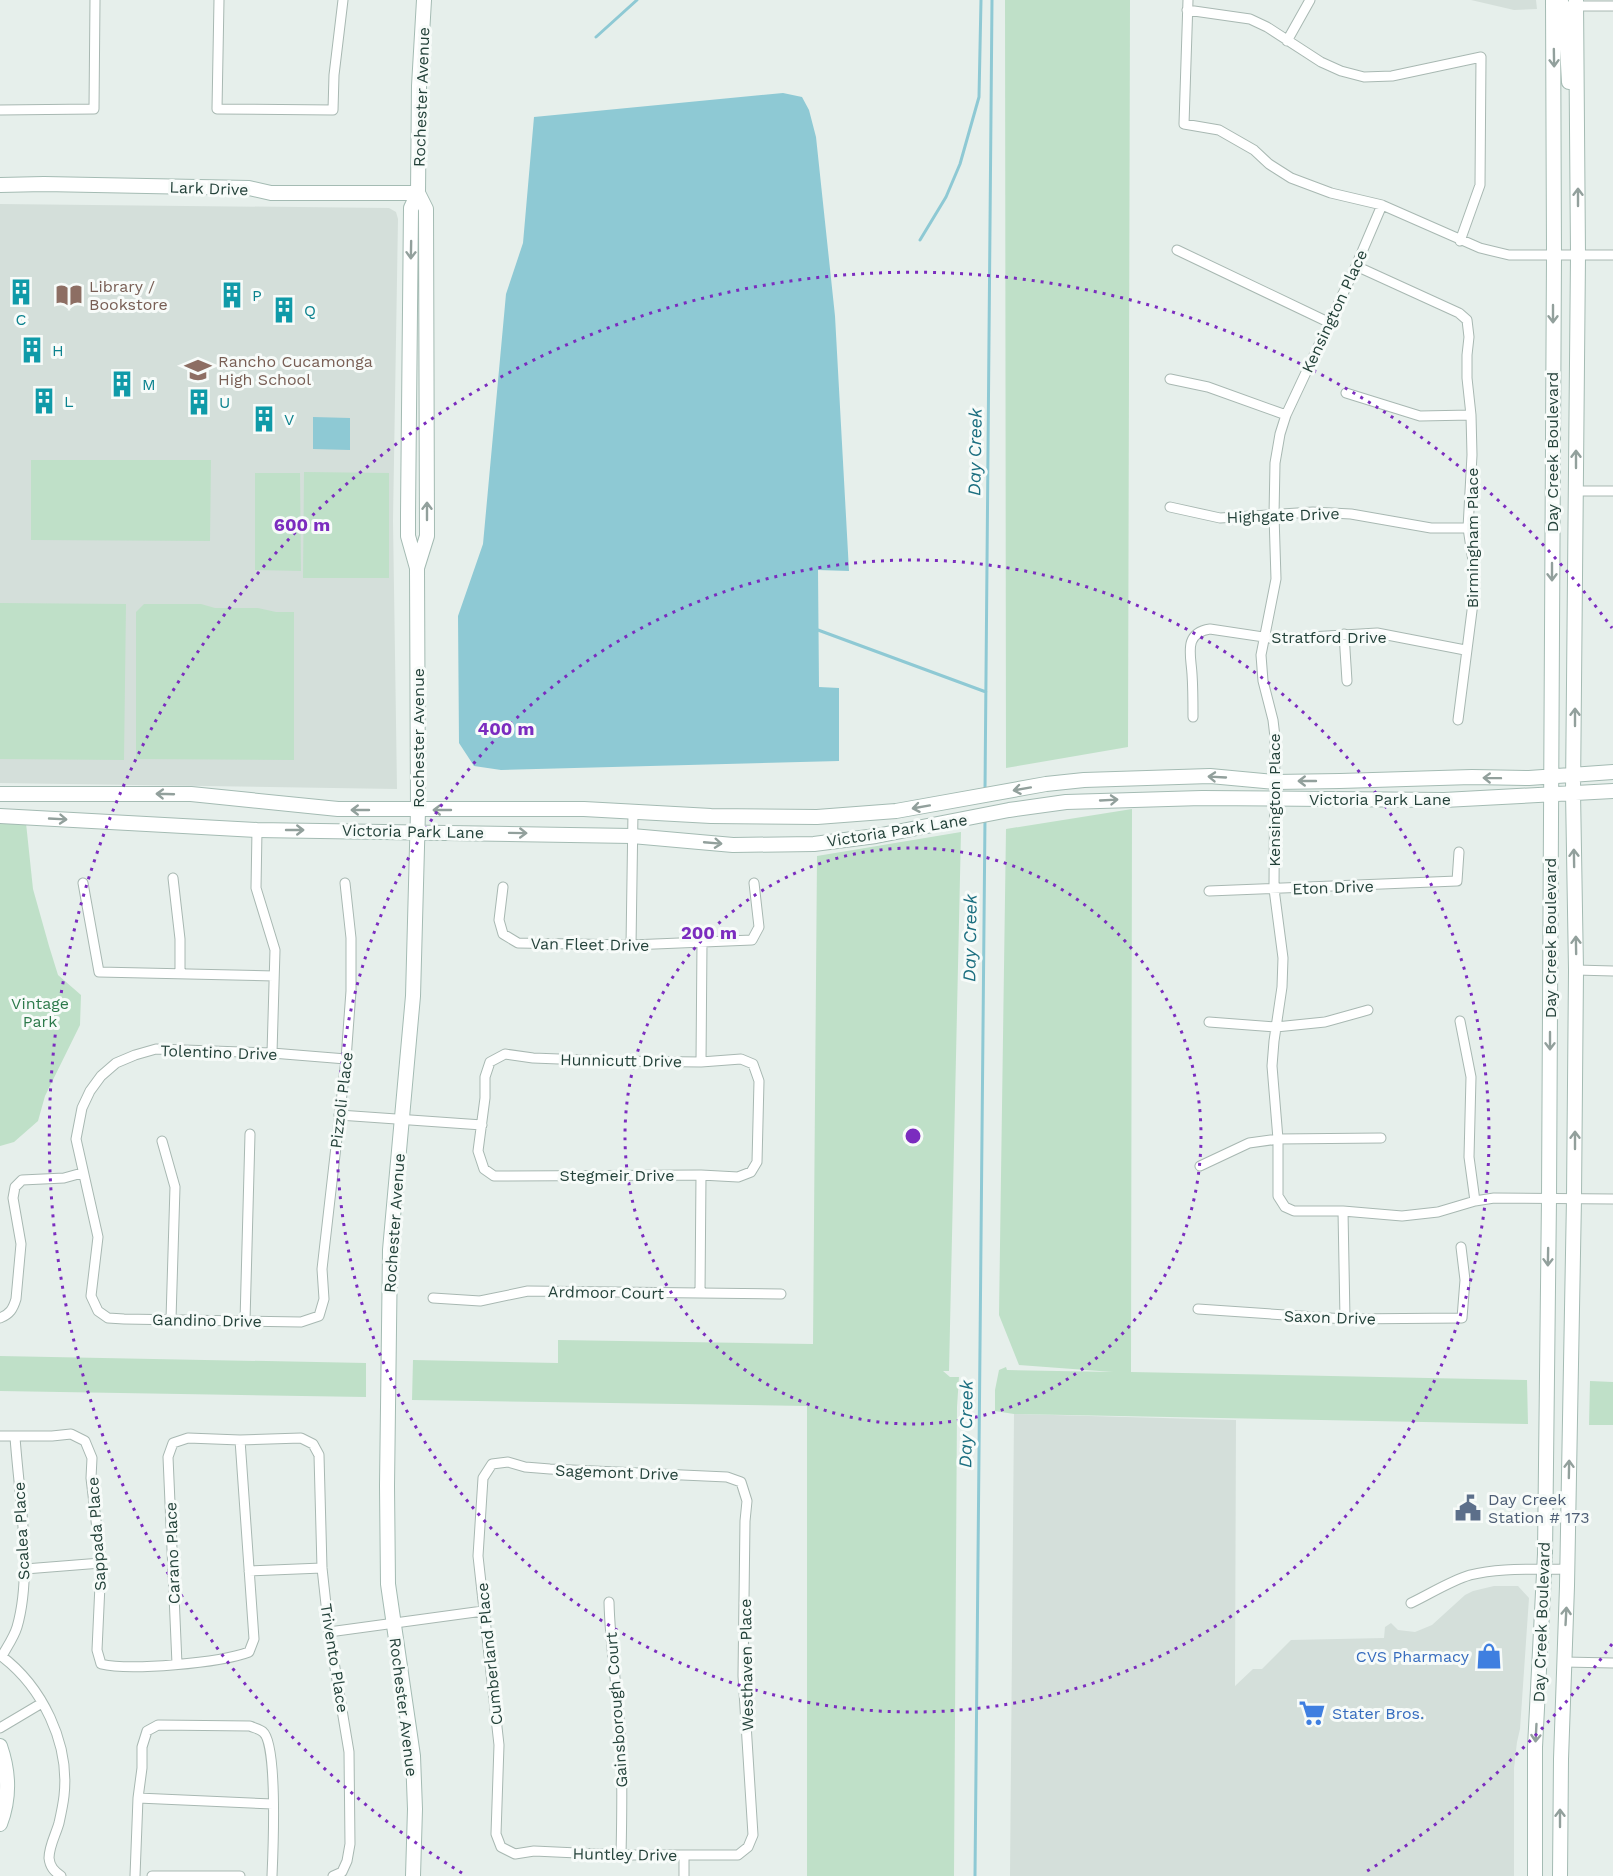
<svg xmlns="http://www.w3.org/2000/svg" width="1613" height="1876" font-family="'Work Sans',sans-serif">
	<rect width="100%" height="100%" fill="#e6efeb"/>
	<path fill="#d4dfda" d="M1471 0H1536L1537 9 1514 10Z
		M0 204 389 208 396 212 398 219 393 521 397 789 0 783Z
		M1014 1414 1236 1420 1235 1686 1253 1669H1262L1291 1640 1384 1638 1385 1627 1391 1623 1398 1630 1415 1632 1432 1625 1465 1595 1473 1591 1494 1586H1518L1529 1598 1520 1729 1517 1742 1514 1768V1876H1010Z"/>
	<path fill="#bfe0c8" d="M1005 0H1130L1128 747 1006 768Z
		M31 460H211L210 541 31 540Z
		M304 472 389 473V578H303Z
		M255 473H300L301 571 255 570Z
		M0 603 126 604 124 760 0 759Z
		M144 604H201L215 608H258L276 612H294V760L136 759V612Z
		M1132 809 1131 1372 1527 1380 1528 1424 1014 1414 995 1411V1390L999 1370 1006 1367 1007 1370 1113 1372 1019 1365 999 1315 1006 829Z
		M0 822 26 823 33 889 49 946 58 975 81 995 80 1025 45 1096 38 1121 14 1142 0 1146Z
		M961 832 949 1371H943L950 1377H959L957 1407 954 1876H807V1406L412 1400 413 1360 558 1363V1340L813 1344 817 856Z
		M0 1356 366 1363V1397L0 1391Z
		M1590 1381 1613 1382V1425H1589Z"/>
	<path fill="#8ec9d4" d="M783 93 802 97 809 110 816 137 835 316 849 571 818 570 819 687 839 688V761L501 770 474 766 459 743 458 616 483 544 506 294 523 243 534 117Z
		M313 417 350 418V450L313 449Z"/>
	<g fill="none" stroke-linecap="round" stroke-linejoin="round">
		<path stroke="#8ec9d4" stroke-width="3" d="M596 37 637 0
			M920 240 946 197 960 164 979 97 981 0
			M818 630 986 692
			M985 790 992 0
			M975 1876 985 818"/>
		<g stroke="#a8b8b2" stroke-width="11">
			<path id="street" d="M219 0 217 109 333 110 334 75 343 0
				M1188 0 1184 124 1219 130 1254 150 1269 164 1291 178 1331 193 1382 205 1480 248 1509 255H1613
				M1576 6H1613
				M1187 10 1250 19 1267 27 1321 62 1341 71 1364 77 1392 76 1481 57 1480 185 1460 241
				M1287 41 1310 0
				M0 110 94 109 95 0
				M1382 205 1356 266 1286 415 1280 434 1275 463 1274 515 1276 579 1261 655 1263 681 1273 720 1275 737 1274 889 1283 958 1282 987 1274 1041 1272 1066 1278 1139V1196L1285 1207 1294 1211H1343L1402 1216 1438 1212 1475 1201 1494 1198 1613 1199
				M1177 250 1328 322
				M1356 266 1459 313 1467 320 1469 337 1467 355V378L1471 415 1472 455 1468 528 1473 561 1474 595 1458 720
				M1170 379 1208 387 1286 415
				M1346 393 1420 416 1471 415
				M1576 491H1613
				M1170 507 1220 518 1313 512 1351 514 1431 528H1468
				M1344 634 1347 681
				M1193 717C1193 703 1193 688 1192 674 1191 655 1183 633 1210 629L1277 639 1377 633 1465 650
				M257 830 256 888 275 950 272 1053
				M173 878 180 939V973
				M83 883 99 972 274 976
				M345 883 351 938V991L346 1059 322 1269 324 1299 319 1316 301 1322 124 1319 108 1318 98 1311 91 1296 98 1237 76 1139 82 1108 90 1091 101 1076 116 1063 135 1055 156 1049 272 1053 346 1059
				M503 887 499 920 503 934 518 943 631 945 752 940 759 927 754 883
				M1209 891 1457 881 1459 852
				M631 945 633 812
				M1576 970 1613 971
				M1460 1021 1471 1077 1469 1157 1475 1201
				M1209 1022 1276 1027 1325 1022 1368 1010
				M505 1054 533 1058 611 1061 701 1062 741 1059 753 1064 759 1081 757 1162 751 1172 738 1177 701 1175 494 1176 484 1169 478 1151 485 1098V1077L490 1062Z
				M701 1062 702 943
				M339 1115 482 1125
				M162 1141 175 1187 171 1319
				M1200 1166 1249 1143 1278 1139 1381 1138
				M1343 1211 1345 1319
				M700 1293 701 1175
				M433 1298 480 1301 528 1291 781 1294
				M1198 1309 1345 1319 1462 1318 1465 1280 1461 1247
				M0 1318C10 1314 13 1309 16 1299L21 1244 13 1198 15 1187 22 1180 64 1178 82 1173
				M245 1321 250 1134
				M0 1436H52L71 1434 85 1441 92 1458 91 1478 101 1563 97 1650 101 1664C130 1671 220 1663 249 1652L254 1639 240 1440
				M508 1462 525 1467 550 1469 727 1477 741 1482 747 1501 745 1521 743 1676 753 1835 748 1847 738 1855H621L534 1851 515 1854 501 1847 496 1834 499 1745 478 1556 483 1478 492 1464Z
				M25 1569 101 1563
				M249 1571 322 1568
				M609 1602C610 1645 617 1687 620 1730 623 1772 622 1813 621 1855
				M1411 1603C1430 1594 1450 1581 1470 1575 1501 1567 1535 1570 1567 1569
				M329 1632 483 1611
				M0 1655C42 1686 70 1743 64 1796 63 1805 61 1814 59 1823 56 1834 49 1846 49 1858 50 1867 54 1871 61 1876
				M2 1656C7 1647 14 1637 17 1627 33 1572 19 1495 15 1437
				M1564 1662 1613 1663
				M177 1664 168 1457 173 1443 188 1438 240 1440 301 1438 313 1444 319 1455 322 1568 329 1632 349 1752 350 1844 347 1861 342 1872 333 1876
				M0 1728 42 1703
				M138 1798 273 1804
				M684 1855V1876
				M135 1876 138 1798 142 1768V1747L147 1731 158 1725 250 1726C254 1728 260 1729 263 1732 278 1744 273 1853 272 1876
				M152 1876H240"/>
		</g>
		<g stroke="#a4bbb3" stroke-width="16">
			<path id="secondary" d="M1553 2 1562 4 1565 10 1569 82
				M0 185 44 184 249 188 271 193H418
				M417 568 427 536 426 209 418 193
				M0 794H191L338 809H584L711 816 817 817 896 811 1046 784 1084 780 1210 776 1275 782 1340 781 1472 777 1529 778 1613 772
				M0 816 257 830 632 836 733 845 814 844 876 836 1009 810 1066 802 1202 798 1444 800 1613 791
				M0 1746C9 1772 10 1798 0 1824
				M413 1876 415 1809 413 1756 388 1584 387 1486 390 1250 413 996 418 810 417 568 408 536V514L411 208 418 193 419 86 424 0
				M1535 1876V1747L1545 1554 1549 1198 1554 255 1553 0
				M1560 1876 1561 1759 1567 1586 1574 1198 1576 970 1573 792 1578 255 1576 0"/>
		</g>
		<use href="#street" stroke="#fff" stroke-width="9"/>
		<use href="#secondary" stroke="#fff" stroke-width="14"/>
	</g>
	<defs><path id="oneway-shaft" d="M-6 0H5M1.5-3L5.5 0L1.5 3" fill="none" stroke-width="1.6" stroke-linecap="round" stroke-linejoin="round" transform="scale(1.5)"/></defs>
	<g stroke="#92a09c">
		<use href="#oneway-shaft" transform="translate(1554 58) rotate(89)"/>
		<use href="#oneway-shaft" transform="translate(1578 197) rotate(-90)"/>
		<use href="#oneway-shaft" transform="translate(411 250) rotate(91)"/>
		<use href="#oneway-shaft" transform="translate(1553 314) rotate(90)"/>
		<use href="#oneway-shaft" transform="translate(1576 459) rotate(-90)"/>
		<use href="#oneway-shaft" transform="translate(427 511) rotate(-90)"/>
		<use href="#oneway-shaft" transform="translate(1552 572) rotate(90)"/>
		<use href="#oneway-shaft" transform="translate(1575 717) rotate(-90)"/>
		<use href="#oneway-shaft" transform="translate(1217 777) rotate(-177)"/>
		<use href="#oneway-shaft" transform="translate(1492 778) rotate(-179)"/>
		<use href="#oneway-shaft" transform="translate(1307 781) rotate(180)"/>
		<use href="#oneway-shaft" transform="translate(1022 789) rotate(170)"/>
		<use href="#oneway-shaft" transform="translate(165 794) rotate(-178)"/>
		<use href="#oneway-shaft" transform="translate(1109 800) rotate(-3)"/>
		<use href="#oneway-shaft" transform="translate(921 807) rotate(170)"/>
		<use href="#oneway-shaft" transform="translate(360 810) rotate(-180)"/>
		<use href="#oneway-shaft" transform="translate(442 810) rotate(180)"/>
		<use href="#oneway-shaft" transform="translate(58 819) rotate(3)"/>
		<use href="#oneway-shaft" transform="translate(295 830)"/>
		<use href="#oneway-shaft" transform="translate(518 833) rotate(1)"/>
		<use href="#oneway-shaft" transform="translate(713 843) rotate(5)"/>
		<use href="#oneway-shaft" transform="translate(1574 858) rotate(-91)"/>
		<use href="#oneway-shaft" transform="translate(1576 945) rotate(-91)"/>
		<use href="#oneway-shaft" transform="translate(1550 1041) rotate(90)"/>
		<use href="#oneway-shaft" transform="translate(1575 1140) rotate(-90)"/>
		<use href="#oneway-shaft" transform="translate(1548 1257) rotate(91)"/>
		<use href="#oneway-shaft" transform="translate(1569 1469) rotate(-89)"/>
		<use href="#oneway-shaft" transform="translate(1566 1616) rotate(-87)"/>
		<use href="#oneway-shaft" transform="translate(1536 1733) rotate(93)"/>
		<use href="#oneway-shaft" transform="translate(1560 1818) rotate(-90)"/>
	</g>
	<g fill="none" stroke="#7b2cbf" stroke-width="3" stroke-dasharray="3 6">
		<circle cx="913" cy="1136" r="288"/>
		<circle cx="913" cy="1136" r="576"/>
		<path d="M1612 1644A864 864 0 0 1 1364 1873M462 1873A864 864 0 1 1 1612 628"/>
	</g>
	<defs>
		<g id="building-bare" transform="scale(2.07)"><path d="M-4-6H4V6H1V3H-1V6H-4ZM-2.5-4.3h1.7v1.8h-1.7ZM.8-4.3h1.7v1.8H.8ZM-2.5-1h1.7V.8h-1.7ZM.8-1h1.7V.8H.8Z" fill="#0f9aa8" stroke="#f7fbf9" stroke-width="2.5" paint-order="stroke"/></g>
		<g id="library-bare" transform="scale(2.07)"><path d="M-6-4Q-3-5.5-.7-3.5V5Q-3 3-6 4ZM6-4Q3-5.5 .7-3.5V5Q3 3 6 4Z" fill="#8d6e63" stroke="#f7fbf9" stroke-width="2.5" paint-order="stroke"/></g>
		<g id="school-bare" transform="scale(2.07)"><path d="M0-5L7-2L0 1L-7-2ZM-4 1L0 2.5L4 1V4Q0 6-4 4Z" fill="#8d6e63" stroke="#f7fbf9" stroke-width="2.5" paint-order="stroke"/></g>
		<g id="civic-bare" transform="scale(2.07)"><path d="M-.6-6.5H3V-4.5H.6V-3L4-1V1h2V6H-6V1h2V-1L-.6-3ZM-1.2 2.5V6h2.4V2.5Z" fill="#5c6f8a" stroke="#f7fbf9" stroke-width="2.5" paint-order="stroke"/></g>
		<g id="shop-bare" transform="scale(2.07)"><path d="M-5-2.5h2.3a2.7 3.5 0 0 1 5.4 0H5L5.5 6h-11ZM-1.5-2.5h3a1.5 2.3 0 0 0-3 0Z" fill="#3f7fe0" stroke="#f7fbf9" stroke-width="2.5" paint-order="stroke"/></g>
		<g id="supermarket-bare" transform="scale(2.07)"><path d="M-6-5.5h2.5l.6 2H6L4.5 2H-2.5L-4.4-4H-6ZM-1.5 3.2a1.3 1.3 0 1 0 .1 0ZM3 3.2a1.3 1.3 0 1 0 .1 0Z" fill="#3f7fe0" stroke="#f7fbf9" stroke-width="2.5" paint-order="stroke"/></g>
	</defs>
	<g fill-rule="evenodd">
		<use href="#building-bare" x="21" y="292"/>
		<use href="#library-bare" x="69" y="295"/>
		<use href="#building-bare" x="232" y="295"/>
		<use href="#building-bare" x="284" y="310"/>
		<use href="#building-bare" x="32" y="350"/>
		<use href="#school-bare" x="198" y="370"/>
		<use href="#building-bare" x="122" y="384"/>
		<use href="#building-bare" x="44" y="401"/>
		<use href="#building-bare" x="199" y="402"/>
		<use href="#building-bare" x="264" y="419"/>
		<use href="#civic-bare" x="1468" y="1508"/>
		<use href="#shop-bare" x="1489" y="1656"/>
		<use href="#supermarket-bare" x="1312" y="1713"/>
	</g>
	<g text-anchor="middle" stroke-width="6" stroke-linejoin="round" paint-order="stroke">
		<g font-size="16" fill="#24423a" stroke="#f7fbf9">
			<text transform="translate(421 97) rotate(-88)" y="6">Rochester Avenue</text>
			<text transform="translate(209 188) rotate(2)" y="6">Lark Drive</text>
			<text transform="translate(1334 311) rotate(-65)" y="6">Kensington Place</text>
			<text transform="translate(1552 452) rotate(-90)" y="6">Day Creek Boulevard</text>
			<text transform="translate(1283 515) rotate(-2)" y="6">Highgate Drive</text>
			<text transform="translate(1472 538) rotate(-90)" y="6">Birmingham Place</text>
			<text x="1329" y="643">Stratford Drive</text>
			<text transform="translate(418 738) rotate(-90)" y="6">Rochester Avenue</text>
			<text x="1380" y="805">Victoria Park Lane</text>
			<text transform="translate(1274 800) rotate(-90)" y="6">Kensington Place</text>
			<text transform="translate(897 830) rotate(-9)" y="6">Victoria Park Lane</text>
			<text transform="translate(413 831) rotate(1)" y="6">Victoria Park Lane</text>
			<text transform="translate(1333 887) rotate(-2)" y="6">Eton Drive</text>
			<text transform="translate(1550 938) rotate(-90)" y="6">Day Creek Boulevard</text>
			<text transform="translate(590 944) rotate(1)" y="6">Van Fleet Drive</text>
			<text transform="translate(219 1052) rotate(2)" y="6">Tolentino Drive</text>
			<text transform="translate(621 1060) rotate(1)" y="6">Hunnicutt Drive</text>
			<text transform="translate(341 1100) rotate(-83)" y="6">Pizzoli Place</text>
			<text x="617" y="1181">Stegmeir Drive</text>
			<text transform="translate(394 1223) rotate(-86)" y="6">Rochester Avenue</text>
			<text transform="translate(606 1292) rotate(1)" y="6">Ardmoor Court</text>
			<text transform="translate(1330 1317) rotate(2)" y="6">Saxon Drive</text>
			<text transform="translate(207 1320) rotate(1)" y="6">Gandino Drive</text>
			<text transform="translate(617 1472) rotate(2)" y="6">Sagemont Drive</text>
			<text transform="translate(21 1531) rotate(-93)" y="6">Scalea Place</text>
			<text transform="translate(96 1534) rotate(-94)" y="6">Sappada Place</text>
			<text transform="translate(172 1553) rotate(-92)" y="6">Carano Place</text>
			<text transform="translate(1541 1622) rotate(-88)" y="6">Day Creek Boulevard</text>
			<text transform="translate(489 1654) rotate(-96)" y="6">Cumberland Place</text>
			<text transform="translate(335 1658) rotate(81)" y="6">Trivento Place</text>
			<text transform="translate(746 1665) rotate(-91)" y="6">Westhaven Place</text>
			<text transform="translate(404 1707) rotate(83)" y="6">Rochester Avenue</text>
			<text transform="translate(616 1710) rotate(-94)" y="6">Gainsborough Court</text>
			<text transform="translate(625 1854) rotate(1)" y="6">Huntley Drive</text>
		</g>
		<g font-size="16" fill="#785e54" stroke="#f7fbf9" text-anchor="start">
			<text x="89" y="292">Library /<tspan x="89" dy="18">Bookstore</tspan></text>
			<text x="218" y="367">Rancho Cucamonga<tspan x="218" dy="18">High School</tspan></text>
		</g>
		<g font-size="16" fill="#0d838f" stroke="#f7fbf9" text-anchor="start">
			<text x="252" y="301">P</text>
			<text x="304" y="316">Q</text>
			<text x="21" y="325" text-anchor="middle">C</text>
			<text x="52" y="356">H</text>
			<text x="142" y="390">M</text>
			<text x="64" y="407">L</text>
			<text x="219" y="408">U</text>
			<text x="284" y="425">V</text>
		</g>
		<g font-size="16" fill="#2d7a4b" stroke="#f7fbf9">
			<text x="40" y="1009">Vintage<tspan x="40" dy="18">Park</tspan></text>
		</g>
		<g font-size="16" fill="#4e5e75" stroke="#f7fbf9" text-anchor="start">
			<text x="1488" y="1505">Day Creek<tspan x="1488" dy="18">Station # 173</tspan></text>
		</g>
		<g font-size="16" fill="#366cbe" stroke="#f7fbf9" text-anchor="end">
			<text x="1469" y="1662">CVS Pharmacy</text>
			<text x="1332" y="1719" text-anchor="start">Stater Bros.</text>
		</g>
		<g font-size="18" font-style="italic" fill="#1c6f80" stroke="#f7fbf9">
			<text transform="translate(975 452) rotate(-89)" y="6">Day Creek</text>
			<text transform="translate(970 938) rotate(-89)" y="6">Day Creek</text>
			<text transform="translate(966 1424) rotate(-89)" y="6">Day Creek</text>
		</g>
	</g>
	<circle cx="913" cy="1136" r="9" fill="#7b2cbf" stroke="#f7fbf9" stroke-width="3"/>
	<g font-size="18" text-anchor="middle" font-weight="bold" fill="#7b2cbf" stroke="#f7fbf9" stroke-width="6" stroke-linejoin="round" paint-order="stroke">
		<text x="302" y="531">600 m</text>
		<text x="506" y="735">400 m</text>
		<text x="709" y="939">200 m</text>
	</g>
</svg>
